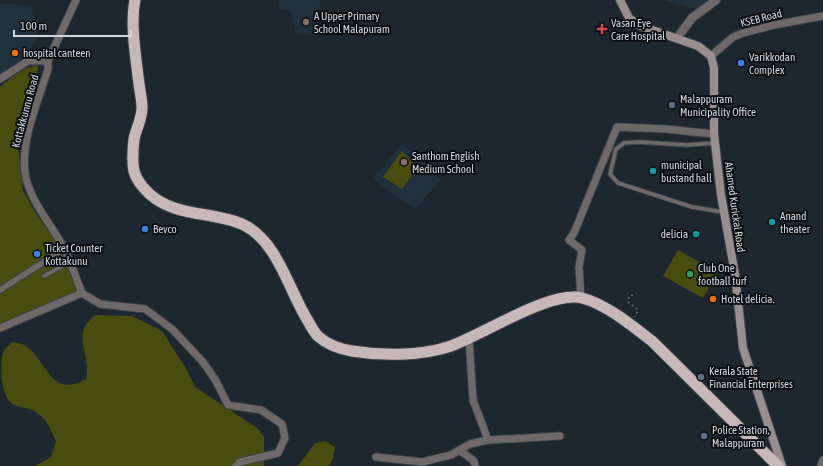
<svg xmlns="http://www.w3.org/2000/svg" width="823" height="466" font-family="'Asap Condensed',sans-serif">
	<rect width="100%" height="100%" fill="#1d272f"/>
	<path fill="#20303d" d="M279 0H320L318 36 296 34 290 11 279 9Z
		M663 0H708L696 9Z
		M0 3 31 6 39 36 18 64 0 79Z
		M402 144 441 180 415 209 373 179Z"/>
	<path fill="#484d0f" d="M38 65 37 74 18 146 23 191 35 212 62 250 80 293 0 325V87C11 78 23 67 38 65Z
		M402 151 418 168 402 189 383 177Z
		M678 250 718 272 703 298 663 276Z
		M95 315 132 316 162 331 185 367 195 387 257 428 264 437V466H35L51 457 56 441C51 431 47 419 37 413 31 408 21 408 14 405 0 397 0 367 3 352 5 348 9 345 12 342 15 343 21 343 24 345 48 359 49 400 86 379 92 351 69 337 95 315Z
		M326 441 335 447 333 458 329 466H298L315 443Z"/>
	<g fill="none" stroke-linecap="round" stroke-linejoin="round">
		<g stroke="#3a434b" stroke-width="5.5">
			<path id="service" d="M714 143 687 145 639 142 624 143 616 149 610 174 618 183 692 207 723 212
				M44 276 62 266 70 264"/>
		</g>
		<g stroke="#3a434b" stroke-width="8">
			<path id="pedestrian" d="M0 290 64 249"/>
		</g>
		<g stroke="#3a434b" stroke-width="9">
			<path id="minor" d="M76 0 48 61V69C38 102 21 138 25 173 29 200 51 224 64 248 71 263 76 278 82 293
				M711 56 733 37 743 33 774 25 823 16
				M0 79 28 61H48
				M82 293 100 304 145 309 172 329 203 362 216 381 228 405 261 410 282 424 285 438 278 453 240 462 236 466
				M581 298 579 267 582 250 569 240 574 233 617 127 666 129 714 134
				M0 328 82 293
				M469 338 473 400 488 440 470 444 463 448 462 452 474 461 475 466
				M488 440 560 436
				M376 457 422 462 451 455 463 448
				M821 466 823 460"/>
		</g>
		<g stroke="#3a434b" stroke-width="10">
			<path id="tertiary" d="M677 38 692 18 716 0"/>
		</g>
		<g stroke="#3a434b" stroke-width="10">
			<path id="secondary" d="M620 0 629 18 638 25 698 46 711 56 714 68V134L721 195 735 274 743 348 782 466"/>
		</g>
		<g stroke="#3a434b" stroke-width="13">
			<path id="trunk" d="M135 0C130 25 136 58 139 84 140 92 142 100 142 108 142 119 136 129 134 139 133 148 132 162 134 171 137 182 147 193 156 199 182 217 217 212 244 225 278 242 289 291 308 321 311 326 314 333 319 337 328 345 340 349 352 351 382 356 419 356 448 347 481 336 550 290 582 298 606 304 634 327 653 342L778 466"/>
		</g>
		<path stroke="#687178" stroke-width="1.5" stroke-dasharray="2 3" stroke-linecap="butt" d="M633 295 629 296 628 302 638 310 635 317"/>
		<use href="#service" stroke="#6f6868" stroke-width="3.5"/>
		<use href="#pedestrian" stroke="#6f6868" stroke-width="5.5"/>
		<use href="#minor" stroke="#6f6868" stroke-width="7"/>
		<use href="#tertiary" stroke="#6f6868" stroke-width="8"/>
		<use href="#secondary" stroke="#998d8e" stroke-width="8"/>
		<use href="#trunk" stroke="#c8b7b8" stroke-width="11"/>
	</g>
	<g fill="#8d6e63" stroke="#0b0f13" stroke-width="1.5">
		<circle cx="306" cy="22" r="4"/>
		<circle cx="404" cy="162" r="4"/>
	</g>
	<path fill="#e0444e" stroke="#0b0f13" stroke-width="1.5" d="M600 23h4v4h4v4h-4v4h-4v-4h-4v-4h4z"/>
	<g fill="#e8710a" stroke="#0b0f13" stroke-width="1.5">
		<circle cx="15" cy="53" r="4"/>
		<circle cx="713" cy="299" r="4"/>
	</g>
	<g fill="#3f7fe0" stroke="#0b0f13" stroke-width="1.5">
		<circle cx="741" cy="63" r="4"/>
		<circle cx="145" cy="229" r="4"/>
		<circle cx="37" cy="254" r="4"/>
	</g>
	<g fill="#5c6f8a" stroke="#0b0f13" stroke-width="1.5">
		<circle cx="672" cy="105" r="4"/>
		<circle cx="701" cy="377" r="4"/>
		<circle cx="704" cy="436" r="4"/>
	</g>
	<g fill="#0f9aa8" stroke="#0b0f13" stroke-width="1.5">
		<circle cx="653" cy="171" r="4"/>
		<circle cx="772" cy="222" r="4"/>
		<circle cx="696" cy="234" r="4"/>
	</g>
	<circle fill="#2e9e5b" stroke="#0b0f13" stroke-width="1.5" cx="690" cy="274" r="4"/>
	<g text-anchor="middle" stroke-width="4" stroke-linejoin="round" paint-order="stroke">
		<g font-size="11" fill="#d1d8dd" stroke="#0b0f13" text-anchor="start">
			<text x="314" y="20">A Upper Primary<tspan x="314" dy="13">School Malapuram</tspan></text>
			<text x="611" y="27">Vasan Eye<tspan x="611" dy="13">Care Hospital</tspan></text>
			<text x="23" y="57">hospital canteen</text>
			<text x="749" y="61">Varikkodan<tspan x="749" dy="13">Complex</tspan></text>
			<text x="680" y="103">Malappuram<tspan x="680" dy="13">Municipality Office</tspan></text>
			<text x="412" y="160">Santhom English<tspan x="412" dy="13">Medium School</tspan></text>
			<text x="661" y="169">municipal<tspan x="661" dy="13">bustand hall</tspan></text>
			<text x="780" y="220">Anand<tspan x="780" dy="13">theater</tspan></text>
			<text x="153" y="233">Bevco</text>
			<text x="688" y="238" text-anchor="end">delicia</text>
			<text x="45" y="252">Ticket Counter<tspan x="45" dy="13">Kottakunu</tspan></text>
			<text x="698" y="272">Club One<tspan x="698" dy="13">football turf</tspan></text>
			<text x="721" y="303">Hotel delicia.</text>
			<text x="709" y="375">Kerala State<tspan x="709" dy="13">Financial Enterprises</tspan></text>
			<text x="712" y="434">Police Station,<tspan x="712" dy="13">Malappuram</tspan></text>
		</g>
		<g font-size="11" fill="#d1d8dd" stroke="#0b0f13">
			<text transform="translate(761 18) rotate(-14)" y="4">KSEB Road</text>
			<text transform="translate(25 111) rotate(-75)" y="4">Kottakkunnu Road</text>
			<text transform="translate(735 207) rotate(82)" y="4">Ahamed Kurickal Road</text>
		</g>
	</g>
	<path d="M14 30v6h117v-6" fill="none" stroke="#d1d8dd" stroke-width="2"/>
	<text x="20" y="30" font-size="12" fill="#d1d8dd" stroke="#0b0f13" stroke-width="3" paint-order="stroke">100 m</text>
</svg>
